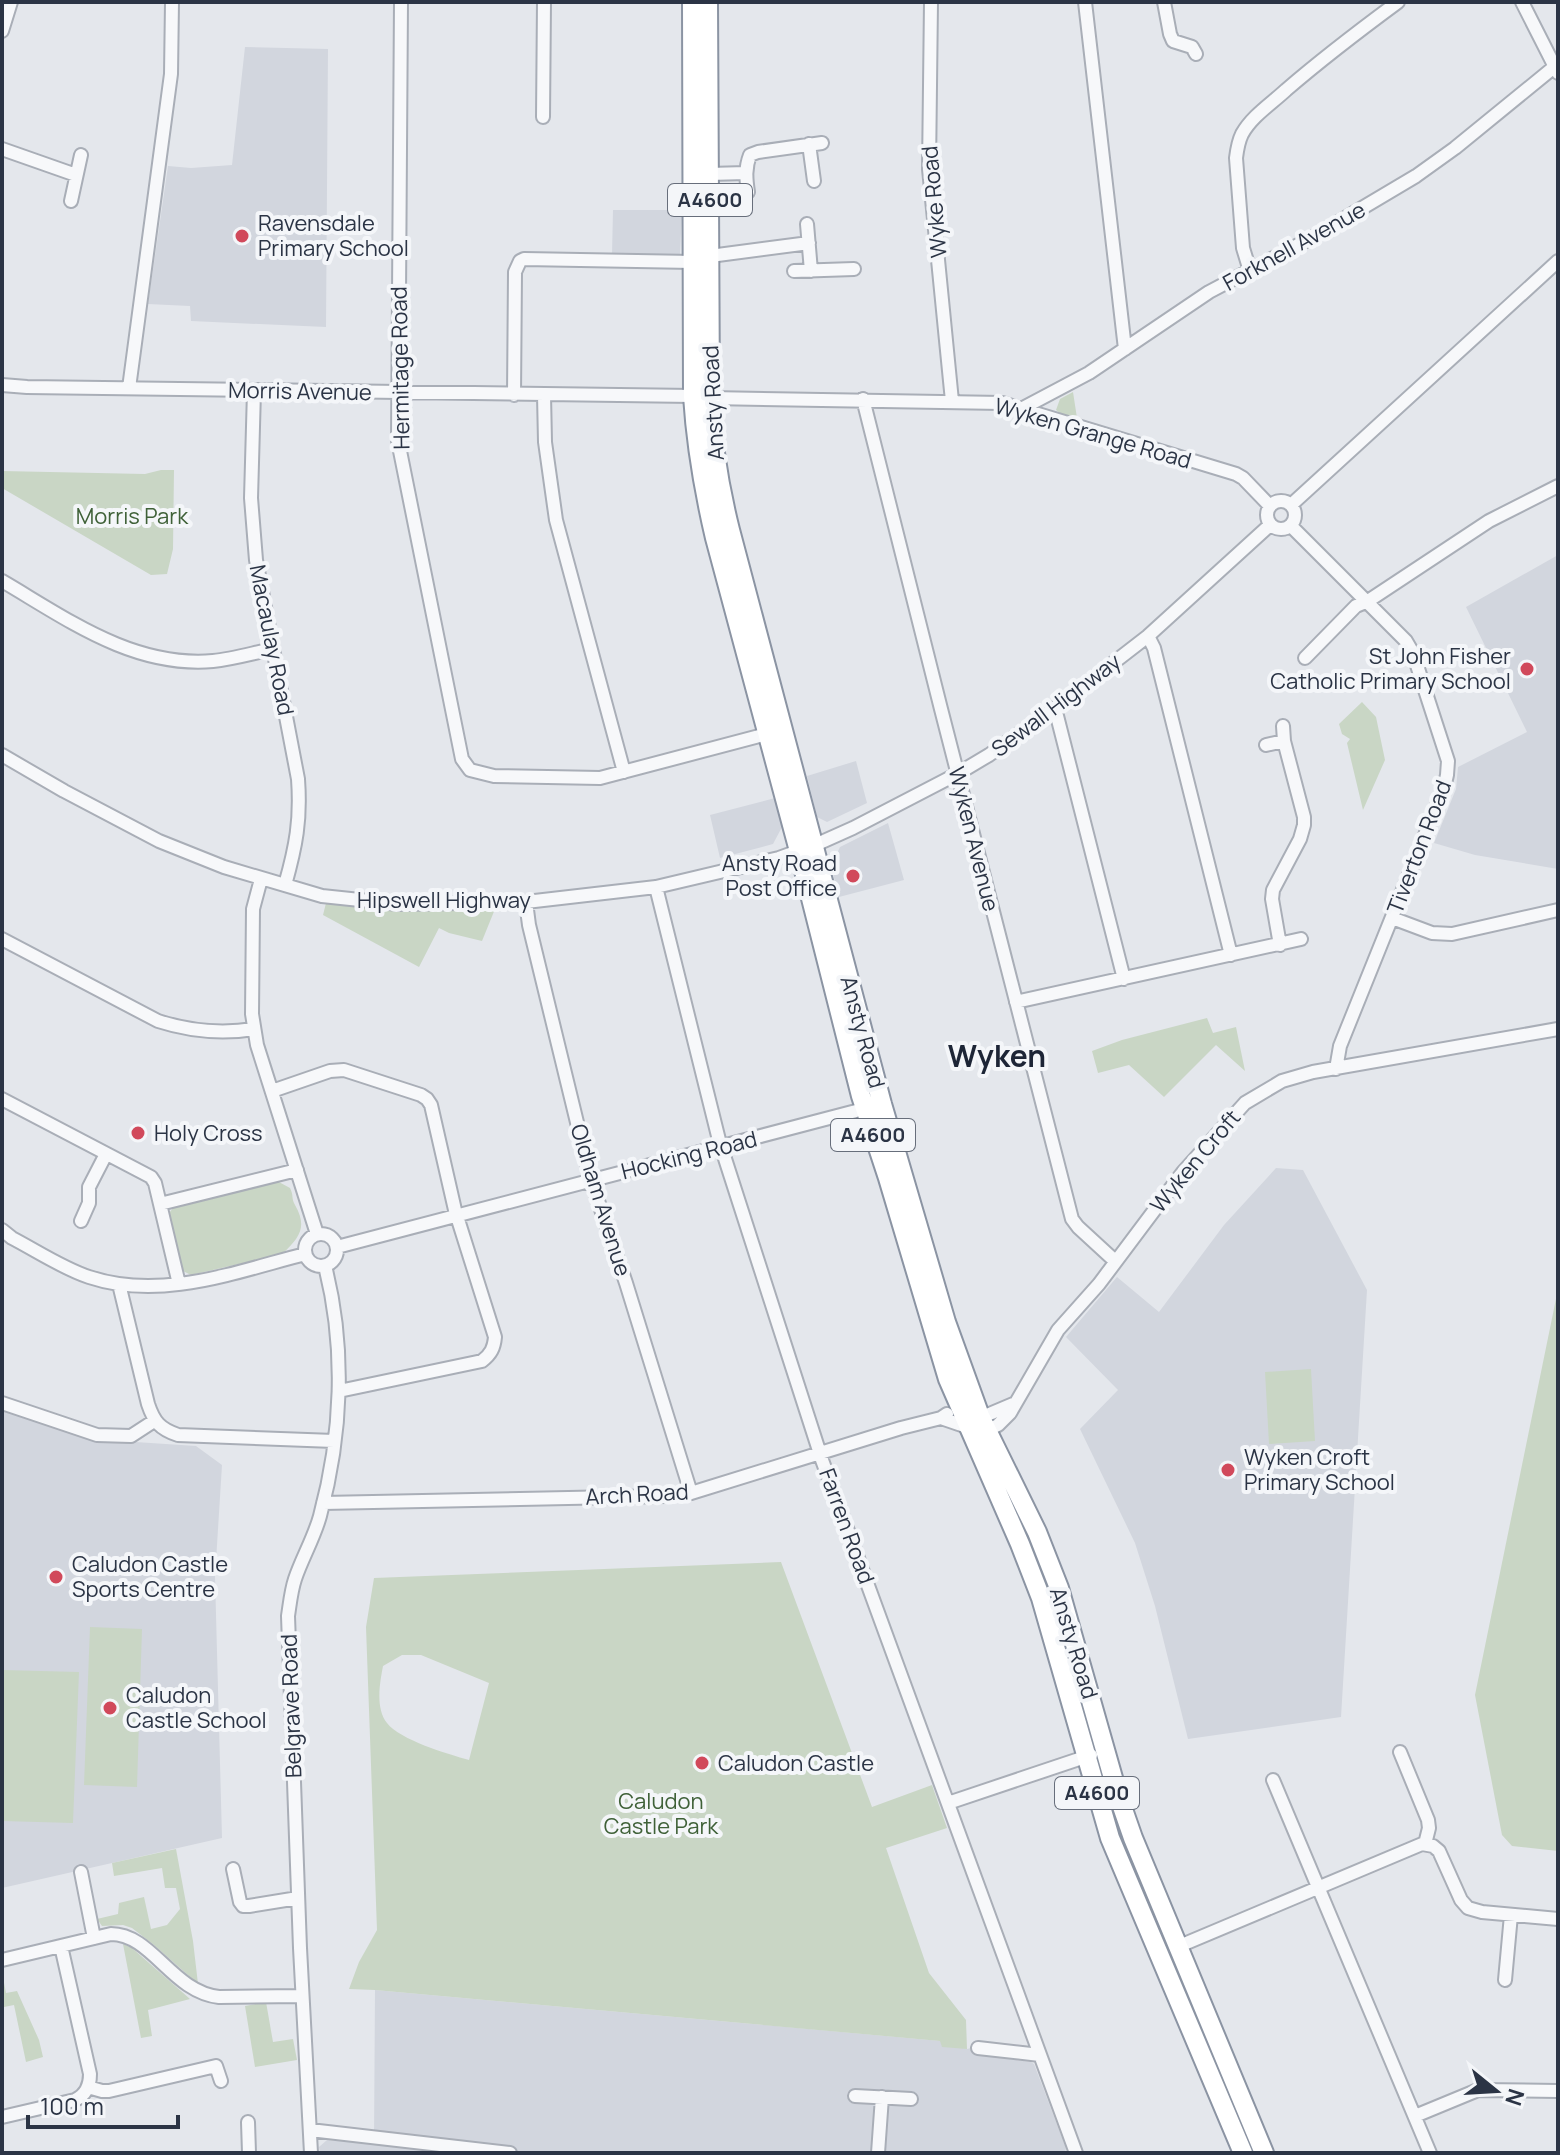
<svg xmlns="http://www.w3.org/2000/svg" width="1560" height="2155" font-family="Manrope,sans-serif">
	<rect width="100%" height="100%" fill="#e4e7ec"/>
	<path fill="#d2d6de" d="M245 47 328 49 326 327 191 321 190 306 148 304 168 166 191 168 232 165Z
		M613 210H682L680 255H612Z
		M1558 555V869L1475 855 1434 843 1456 789 1458 767 1527 732 1466 607Z
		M856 761 867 803 827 822 817 817 807 776Z
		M775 798 782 827 773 844 720 858 710 815Z
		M888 823 904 880 839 897 831 866 840 847Z
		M1276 1168 1303 1170 1367 1290 1341 1717 1188 1739 1155 1606 1135 1543 1080 1429 1118 1390 1066 1337 1117 1277 1159 1312 1224 1225Z
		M2 1410 90 1439 196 1446 222 1465 215 1577 222 1838 2 1888Z
		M375 1990 941 2041 967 2049 971 2048 974 2054 1031 2062 1034 2064 1066 2148 1065 2153H320L319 2147 327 2140 374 2143Z"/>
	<path fill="#c9d6c5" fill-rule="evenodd" d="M1073 392 1077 418 1061 414 1056 410 1060 399Z
		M161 470H174L173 549 167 574 151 575 2 488V471L145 474Z
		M1362 702 1376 717 1385 760 1363 810 1347 743 1350 739 1342 734 1339 724Z
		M326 903 377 909H495L482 941 449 933 439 928 419 967 323 915Z
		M1207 1018 1213 1033 1236 1027 1245 1071 1216 1045 1164 1097 1129 1065 1098 1073 1092 1051 1122 1040Z
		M277 1181 290 1188C294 1196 291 1198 295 1205 307 1226 301 1237 282 1254L191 1275 183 1271 179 1264 168 1214 175 1206 185 1203Z
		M1558 1289V1851L1512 1846 1502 1835 1475 1695Z
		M1311 1369 1315 1441 1269 1444 1265 1372Z
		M781 1562 872 1807 932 1785 947 1828 886 1848 929 1973 966 2020 967 2049 942 2047 940 2041 375 1990 349 1989 359 1962 377 1930 366 1627 374 1578ZM402 1655H421L489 1683 469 1760C448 1754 400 1740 387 1723 375 1708 380 1682 383 1666Z
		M90 1627 142 1629 137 1787 84 1785Z
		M2 1670 79 1672 73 1823 2 1821Z
		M176 1849 193 1941 198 1984 154 1945 132 1928 123 1925 102 1926 97 1919 118 1914 119 1903 144 1897 151 1929 167 1925 180 1909 176 1888H165L162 1868 114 1876 112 1863Z
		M123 1944 132 1948 190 1999 148 2010 152 2036 141 2038Z
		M2 1972 6 1993 17 1991 39 2040 43 2057 26 2062 14 2005 4 2007Z
		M266 2002 273 2042 293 2039 297 2060 255 2067 245 2006Z"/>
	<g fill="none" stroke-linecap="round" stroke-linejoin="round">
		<g stroke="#a9aeb7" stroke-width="16">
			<path id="minor" d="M401 2 398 441 462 759 470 770 494 776 600 778 767 734
				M931 2 929 169 952 401
				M1085 2 1125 349
				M1164 2 1170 34 1173 41 1192 47 1196 54
				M1522 2 1558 73
				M2 31 11 2
				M543 117 544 2
				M809 144 814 181
				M2 149 76 175
				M709 174 746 173
				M748 192C746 179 745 168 750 155L758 152 822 143
				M71 201 81 155
				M807 224 811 271
				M710 256 809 243
				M794 271 854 269
				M1250 271 1243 248 1236 158C1237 150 1238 142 1242 134 1252 116 1271 104 1286 90 1322 59 1360 30 1398 2
				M2 385 27 387 693 396
				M129 388 171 74 172 2
				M254 391 251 498 256 560 298 779C301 820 296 846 285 885
				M514 395 515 272 520 261 524 259 693 262
				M544 395 545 442 556 520 624 772
				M710 398 1002 403 1236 474 1243 478 1270 506
				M863 399 941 709 1072 1219 1078 1227 1115 1261
				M1021 409 1089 373 1209 292 1315 236 1416 176 1455 148 1558 64
				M1267 515a14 14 0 1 1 28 0a14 14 0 1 1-28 0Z
				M1291 505 1558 261
				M1291 526 1406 641 1413 653 1448 761 1447 775 1444 788 1340 1046 1336 1069
				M2 581C67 619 133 668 213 661 233 659 253 653 273 649
				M1148 636 1154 648 1231 955
				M1305 658 1356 606 1368 601 1489 521 1558 486
				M1055 708 1124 979
				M1266 745 1284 741
				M2 755 64 791 159 841 224 867 322 896 398 904 526 902 656 887 779 858 815 845 853 828 957 774 989 755 1055 708 1148 636 1270 525
				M261 879 253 909 252 1014 257 1045 317 1234
				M656 887 719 1140 822 1460 1076 2153
				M526 902 529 925 591 1180 626 1283 691 1493
				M1392 918 1432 933 1452 934 1558 910
				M2 939 158 1021C189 1031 222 1034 254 1029
				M1280 945 1272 899 1273 890 1300 839 1304 825V817L1284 741 1283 726
				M1016 1002 1301 939
				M272 1091 330 1071 344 1070 421 1095 427 1099 431 1105 455 1210 495 1337C494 1348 491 1354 482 1361L339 1391
				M2 1099 151 1177 155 1183 179 1284
				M160 1204 297 1170
				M81 1221 89 1203V1187L106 1154
				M2 1230 12 1238C37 1251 62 1268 89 1277 161 1301 235 1272 305 1254
				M305 1250a16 16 0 1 1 32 0a16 16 0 1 1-32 0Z
				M337 1247 856 1111
				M119 1284 148 1404C154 1422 160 1429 178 1435L334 1441
				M2 1403 97 1435 131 1436 154 1421
				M973 1416 987 1415 1013 1404
				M941 1418 976 1430 992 1428 998 1425 1010 1413 1058 1330 1099 1284 1183 1172 1245 1103 1282 1081 1313 1072 1558 1029
				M323 1503 665 1496 691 1493 901 1428 941 1418 947 1414
				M1400 1752 1428 1820 1429 1828 1425 1844
				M1273 1780 1430 2153
				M948 1803 1091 1755
				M233 1869 240 1902 243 1906H249L298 1898
				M81 1872 94 1938
				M1177 1947 1422 1844 1433 1846 1439 1851 1461 1900 1468 1908 1482 1912 1558 1919
				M2 1960 111 1934C152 1934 172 1992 219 1997L302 1996
				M1505 1980 1511 1915
				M978 2048 1040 2055
				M88 2087 102 2091H109L216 2066 221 2081
				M855 2096 911 2099
				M1415 2116 1478 2090 1558 2091
				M2 2117 75 2100C86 2095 90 2086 90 2074L61 1946
				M248 2122 249 2153
				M310 2130 510 2153
				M311 2153 300 1948 288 1616C290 1603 291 1591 295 1579 302 1558 314 1538 320 1516 342 1435 346 1348 325 1266
				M878 2153 882 2097"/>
		</g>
		<g stroke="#8b94a3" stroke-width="22">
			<path id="highway" d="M692 2 693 396C696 444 704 491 715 538L799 851 861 1096 888 1178 948 1379 1020 1544 1041 1598 1110 1838 1243 2153
				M708 2 710 398C712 443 719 486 730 530L882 1104 946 1322 980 1416 1037 1532 1059 1588 1117 1792 1133 1838 1264 2153"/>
		</g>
		<use href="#minor" stroke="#f7f8fa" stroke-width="12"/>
		<use href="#highway" stroke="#fff" stroke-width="18"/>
	</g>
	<g fill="#d1495b" stroke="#f4f6f9" stroke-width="3">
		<circle cx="242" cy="236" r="8"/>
		<circle cx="1527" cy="669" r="8"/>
		<circle cx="853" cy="876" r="8"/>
		<circle cx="138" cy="1133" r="8"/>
		<circle cx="1228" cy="1470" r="8"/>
		<circle cx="56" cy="1577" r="8"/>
		<circle cx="110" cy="1708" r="8"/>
		<circle cx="702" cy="1763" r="8"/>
	</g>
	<g text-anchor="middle" stroke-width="8" stroke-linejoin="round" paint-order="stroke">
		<g fill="#f4f6f9" stroke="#676e7b" stroke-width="2">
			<rect x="668" y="184" width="84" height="32" rx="6"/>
			<rect x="831" y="1119" width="84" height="32" rx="6"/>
			<rect x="1055" y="1777" width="84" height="32" rx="6"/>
		</g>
		<g font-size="20" font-weight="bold" fill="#2b3445">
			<text x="710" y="207">A4600</text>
			<text x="873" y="1142">A4600</text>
			<text x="1097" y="1800">A4600</text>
		</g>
		<g font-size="22" fill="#2b3445" stroke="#f4f6f9">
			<text transform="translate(934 202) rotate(-95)" y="8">Wyke Road</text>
			<text transform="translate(1294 246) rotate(-29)" y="8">Forknell Avenue</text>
			<text transform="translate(400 368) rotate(-91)" y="8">Hermitage Road</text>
			<text transform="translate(300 391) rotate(1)" y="8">Morris Avenue</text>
			<text transform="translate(713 403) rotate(-93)" y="8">Ansty Road</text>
			<text transform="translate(1093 433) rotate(16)" y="8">Wyken Grange Road</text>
			<text transform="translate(272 640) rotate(79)" y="8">Macaulay Road</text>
			<text transform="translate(1056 705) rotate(-37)" y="8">Sewall Highway</text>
			<text transform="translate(974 839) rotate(76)" y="8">Wyken Avenue</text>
			<text transform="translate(1419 847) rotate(-69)" y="8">Tiverton Road</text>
			<text x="444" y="908">Hipswell Highway</text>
			<text transform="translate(863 1032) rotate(75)" y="8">Ansty Road</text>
			<text transform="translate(689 1155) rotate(-14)" y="8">Hocking Road</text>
			<text transform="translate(1195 1161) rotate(-50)" y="8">Wyken Croft</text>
			<text transform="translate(601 1200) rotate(73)" y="8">Oldham Avenue</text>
			<text transform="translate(637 1494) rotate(-3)" y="8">Arch Road</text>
			<text transform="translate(847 1526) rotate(70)" y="8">Farren Road</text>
			<text transform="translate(1074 1643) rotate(73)" y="8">Ansty Road</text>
			<text transform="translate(291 1706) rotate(-92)" y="8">Belgrave Road</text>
		</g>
		<g font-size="22" fill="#2b3445" stroke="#f4f6f9" text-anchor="start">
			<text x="258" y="231">Ravensdale<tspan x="258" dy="25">Primary School</tspan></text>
			<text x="1511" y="664" text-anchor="end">St John Fisher<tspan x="1511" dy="25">Catholic Primary School</tspan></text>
			<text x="837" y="871" text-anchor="end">Ansty Road<tspan x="837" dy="25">Post Office</tspan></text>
			<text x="154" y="1141">Holy Cross</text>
			<text x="1244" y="1465">Wyken Croft<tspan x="1244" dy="25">Primary School</tspan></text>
			<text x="72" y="1572">Caludon Castle<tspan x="72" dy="25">Sports Centre</tspan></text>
			<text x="126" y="1703">Caludon<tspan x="126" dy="25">Castle School</tspan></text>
			<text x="718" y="1771">Caludon Castle</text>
		</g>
		<g font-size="22" fill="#3f6138" stroke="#f4f6f9">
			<text x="132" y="524">Morris Park</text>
			<text x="661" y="1809">Caludon<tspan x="661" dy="25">Castle Park</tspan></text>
		</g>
		<g font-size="30" font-weight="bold" fill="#1d2536" stroke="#f4f6f9">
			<text x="997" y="1067">Wyken</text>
		</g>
	</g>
	<rect width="1560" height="2155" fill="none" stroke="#2b3445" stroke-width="8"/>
	<g transform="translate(1496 2091) rotate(108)" stroke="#f4f6f9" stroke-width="6" paint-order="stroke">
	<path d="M0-6L14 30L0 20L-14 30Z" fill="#2b3445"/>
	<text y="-12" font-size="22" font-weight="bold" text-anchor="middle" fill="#2b3445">N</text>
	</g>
	<path d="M28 2115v12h150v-12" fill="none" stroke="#2b3445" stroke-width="4"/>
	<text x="40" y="2115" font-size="24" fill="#2b3445" stroke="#f4f6f9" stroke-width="6" paint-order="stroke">100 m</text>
</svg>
